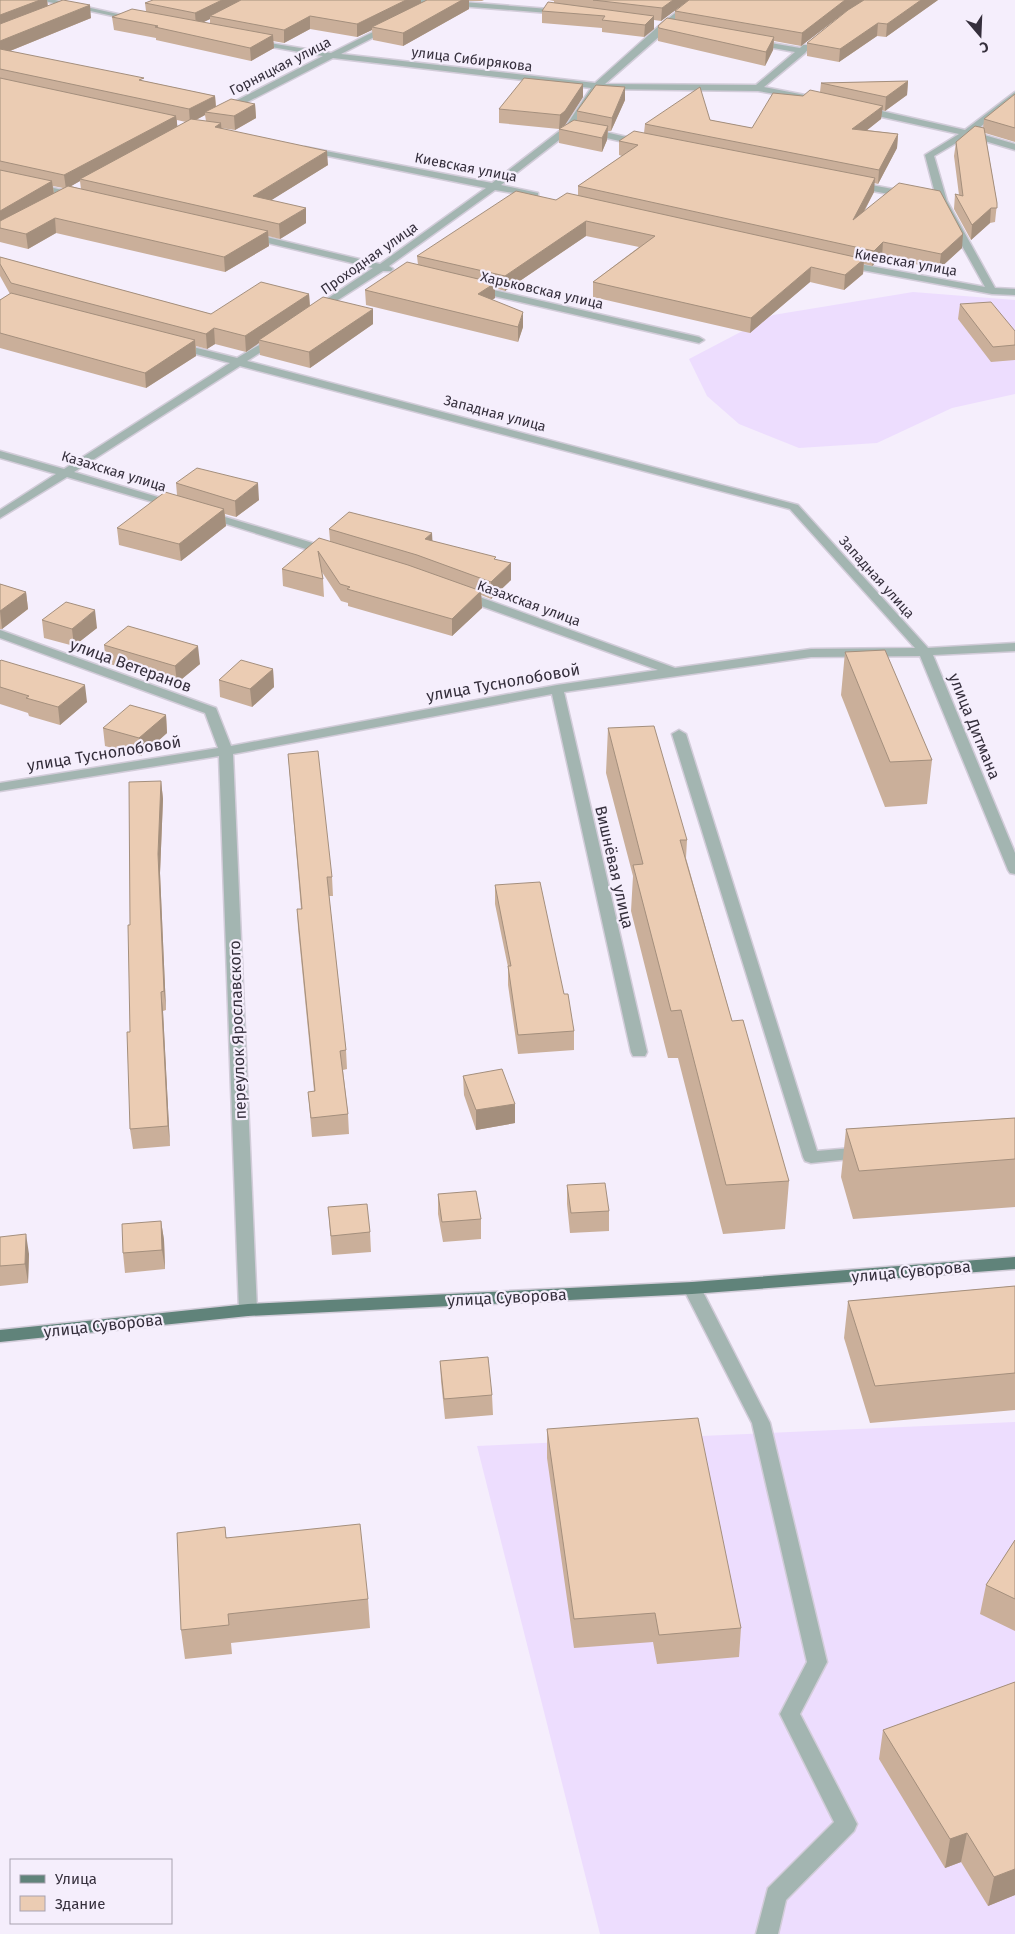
<svg xmlns="http://www.w3.org/2000/svg" width="1015" height="1934" font-family="'Fira Sans',sans-serif">
	<rect width="100%" height="100%" fill="#f5eefc"/>
	<path fill="#edddfe" d="M913 292 1015 300V394L952 408 877 443 799 448 739 424 707 396 689 359 773 315Z
		M1015 1422V1934H600L477 1446Z"/>
	<g fill="none" stroke-linecap="round" stroke-linejoin="round">
		<g stroke="#d2ccd9" stroke-width="3">
			<path id="minor" d="M40 0H55L140 19 136 21Z
				M404 0H438L561 10 565 12 561 14 408 2Z
				M692 0H701L605 84 756 85 795 52 751 44 750 42 754 40 800 48 803 45H809L810 47 805 53 764 87 810 96V100L758 91 600 89 572 130 501 185 538 193V197L495 190 389 266 393 269 391 271H383L316 314 312 313V309L373 268 247 238 245 236 250 233 380 264 486 188 308 152 304 149 305 147 492 183 566 126 591 88 333 58 228 112H222V108L323 56 254 44H251V40L331 53 389 24H392V28L341 54 595 83 661 24Z
				M1015 92V99L974 132 1015 144V150L968 136 934 156 947 201 995 288 1015 289V295L992 294 840 266V262L843 261 985 287 937 201 925 155 959 134 864 113 860 110 864 107 965 130Z
				M588 128 644 141 645 143 641 146 585 133 584 131Z
				M0 176 76 193 81 196 76 199 0 182Z
				M855 182 909 192 914 195 909 198 852 187V183Z
				M476 286 699 337 704 340 699 343 472 291 471 289Z
				M276 335 280 336 281 338 280 340 247 361 798 505 928 648 1015 643V651L933 655 1015 853V874L1010 873 1008 870 920 656 811 657 564 692 647 1052 645 1056H633L631 1052 552 694 233 754 257 1310 254 1314 248 1316 242 1314 239 1310 219 756 0 791V783L218 748 205 713 0 638V630L216 708 231 746 557 685 658 670 459 598 457 595 463 591 675 668 811 649 915 648 790 509 240 366 74 472 178 503 180 505 178 507H170L67 477 0 518V510L56 474 0 458V451L64 469 230 363 173 348 172 346 173 344 177 343 237 358Z
				M205 511 333 549 335 552 333 555H325L201 516 199 514 201 512Z
				M679 730 686 734 817 1151 864 1147 870 1149 872 1153 870 1157 811 1163 805 1161 803 1157 672 734Z
				M692 1282 698 1284 701 1288 770 1423 827 1662 800 1714 857 1824 854 1831 786 1900 778 1934H756L768 1888 834 1822 780 1714 807 1662 752 1423 683 1288 686 1284Z"/>
		</g>
		<g stroke="#d2ccd9" stroke-width="3">
			<path id="major" d="M1015 1257V1269L692 1294 248 1316 0 1342V1330L248 1304 692 1282Z"/>
		</g>
		<use href="#minor" fill="#a3b5b1" fill-rule="evenodd"/>
		<use href="#major" fill="#60837a" fill-rule="evenodd"/>
	</g>
	<path fill="#caaf9a" fill-rule="evenodd" d="M0 0H47L48 6 91 18 10 51 144 81 215 96 216 107 255 104 256 118 235 130 221 128 328 165 271 200 306 223 280 239 268 236 269 246 225 272 56 233 28 249 0 242ZM205 115 206 121 196 120ZM177 120 186 122 177 127ZM80 181 81 189 71 186ZM53 186 63 188 54 193Z
		M153 0H421V3L427 0H484L482 1H469V9L403 46 373 40 372 30 357 37 310 29 284 43 273 41 274 48 251 61 156 40V38L114 30 112 17 146 11 145 3ZM210 19V24L203 22Z
		M549 0H938L886 37 877 36 839 62 807 56V43L848 10 801 46 774 41 773 50 765 66 658 41V26L675 19V11L688 0 661 21 654 20V29L644 37 602 32V28L542 23V11L554 3V1Z
		M908 81 907 95 885 111 882 110 881 119 867 130 898 134 897 148 878 184 874 183V192L864 212 962 248 939 269 882 257 872 266 864 264 863 274 844 290 810 282 750 333 593 297V282L639 247 586 236 505 291 495 288V298L492 300 523 327 518 342 366 305 365 290 418 265 417 256 556 200 578 195V186L622 156 619 155V141L644 133 645 124 710 120 752 128 803 96 820 92 821 83Z
		M1015 94V142L985 133 997 203 995 222 990 223 971 240 954 209 955 194 959 195 954 156 956 142 983 128 984 119Z
		M583 97 565 125 559 129 499 123V109Z
		M625 100 611 131H608L607 140 602 152 559 143V129L577 120V111Z
		M0 257 211 314 309 294 310 306 373 324 310 368 260 355 259 343 246 352 215 344 207 349 196 346V356L146 388 0 348V300L10 294 0 276Z
		M960 304 1015 331V360L991 362 958 319Z
		M176 483 259 500 236 517 225 514 226 526 181 561 119 545 117 528 177 495Z
		M329 529 433 541 496 560 511 580 491 599 481 595 482 608 452 636 348 606V603L341 601 322 572 323 579 324 597 283 586 282 569 330 541Z
		M0 584 26 592 28 609 2 629H0Z
		M42 620 97 628 74 646 44 638Z
		M104 645 200 664 177 683 106 663Z
		M845 652 932 760 927 804 885 807 841 695Z
		M0 661 87 702 60 725 29 716 28 713 0 704Z
		M273 669 274 687 252 707 220 697 219 680Z
		M166 715 167 733 141 756 105 746 103 728Z
		M608 728 687 840 686 858 732 1021 789 1181 785 1229 723 1234 678 1058H668L631 911 633 876 606 773Z
		M288 754 332 877 333 896H329L346 1050 347 1069 343 1070 348 1114 349 1134 312 1137 308 1092 314 1091 298 928 297 909H301Z
		M161 781 163 799 160 873 166 1010 163 1011 170 1146 133 1149 130 1129V925Z
		M495 885 574 1031V1050L518 1054 508 985V967L495 904Z
		M463 1076 515 1104V1123L476 1130 464 1095Z
		M1015 1118V1207L853 1219 841 1177 846 1129Z
		M567 1185 609 1211V1231L570 1233 567 1204Z
		M438 1194 481 1219V1239L443 1242 438 1214Z
		M328 1207 370 1232 371 1252 332 1255Z
		M161 1221 164 1240 165 1269 125 1273 123 1253Z
		M0 1237 29 1254 28 1283 0 1286Z
		M1015 1286V1410L870 1423 844 1338 848 1301Z
		M440 1361 492 1395 493 1415 445 1419 441 1381Z
		M547 1429 741 1628 739 1657 657 1664 653 1642 574 1648 547 1458Z
		M225 1527 226 1537 368 1599 370 1628 231 1643 232 1654 185 1659 181 1630Z
		M1015 1540V1631L980 1614 986 1585Z
		M1015 1682V1895L988 1906 961 1862 945 1868 879 1759 883 1730Z"/>
	<path fill="#a48f7d" d="M40 0H47L48 10 0 29V15Z
		M222 0H248L210 16V19L196 26 195 13Z
		M406 0H421V5L372 27V30L357 37V24Z
		M462 0H469V9L403 46V33Z
		M673 0H689L661 21 662 8Z
		M845 0H869L848 10 801 46 802 33Z
		M921 0H938L886 37 887 24Z
		M90 5 91 18 0 55V41Z
		M310 16V29L284 43V30Z
		M654 16V29L644 37 645 25Z
		M878 23 877 36 839 62 840 49Z
		M273 35 274 48 251 61 250 48Z
		M774 37 773 50 765 66 766 52Z
		M908 81 907 95 885 111 886 97Z
		M583 84V97L565 125 559 129 560 115Z
		M625 87V100L611 131 612 118Z
		M215 96 216 109 205 112V115L190 123 189 109Z
		M255 104 256 118 235 130 234 116Z
		M883 106 881 119 851 143 852 129Z
		M176 116 178 130 80 179V181L66 189 64 175Z
		M221 123 222 137 215 127Z
		M608 126 607 140 602 152V138Z
		M898 134 897 148 878 184 879 170Z
		M327 151 328 165 254 211 253 196Z
		M875 178 874 192 851 235 853 220Z
		M52 181 54 196 0 227V211Z
		M306 208V223L280 239 279 224Z
		M991 208 990 223 971 240 972 225Z
		M55 218 56 233 28 249 26 234Z
		M586 221V236L505 291V276Z
		M268 231 269 246 225 272 224 257Z
		M963 234 962 248 939 269 941 254Z
		M883 242 882 257 872 266 874 251Z
		M864 259 863 274 844 290 845 275Z
		M811 267 810 282 750 333 751 318Z
		M495 283V298L478 309V294Z
		M309 294 310 309 259 340V343L246 352 245 336Z
		M373 309V324L310 368 309 352Z
		M523 312V327L518 342V327Z
		M214 328 215 344 207 349 206 334Z
		M195 340 196 356 146 388 145 373Z
		M258 483 259 500 236 517 235 501Z
		M224 509 226 526 181 561 179 544Z
		M432 533 433 550 425 539Z
		M511 563V580L491 599V582Z
		M481 591 482 608 452 636V619Z
		M26 592 28 609 2 629 0 611Z
		M95 610 97 628 74 646 72 629Z
		M198 646 200 664 177 683 175 666Z
		M273 669 274 687 252 707 250 689Z
		M85 685 87 702 60 725 58 707Z
		M166 715 167 733 141 756 139 738Z
		M161 781 163 799 160 873 166 1010 164 991 158 854Z
		M161 992 163 1011 170 1146 168 1126Z
		M515 1104V1123L476 1130V1110Z
		M161 1221 164 1240 165 1269 162 1250Z
		M26 1234 29 1254 28 1283 25 1264Z
		M967 1833 961 1862 945 1868 950 1839Z
		M1015 1869V1895L988 1906 994 1877Z"/>
	<path fill="#ebccb3" stroke="#a48f7d" d="M0 0H40L0 15Z
		M63 0 90 5 0 41V24Z
		M153 0H222L195 13 145 3Z
		M241 0H406L357 24 310 16 284 30 210 16Z
		M427 0H462L403 33 372 27Z
		M593 0H673L662 8Z
		M689 0H845L802 33 675 11Z
		M864 0H921L887 24 878 23 840 49 807 43 848 10Z
		M548 2 654 16 645 25 602 20 605 16 542 11Z
		M132 9 273 35 250 48 155 27 158 26 112 17Z
		M667 18 774 37 766 52 659 28 658 26Z
		M0 49 144 78 139 80 215 96 189 109 0 69Z
		M0 78 176 116 64 175 0 161Z
		M524 78 583 84 565 111 560 115 499 109Z
		M908 81 886 97 821 83Z
		M596 85 625 87 612 118 577 111Z
		M700 87 710 120 752 128 773 93 803 96 810 90 883 106 852 129 898 134 879 170 645 124Z
		M1015 94V128L984 119Z
		M231 99 255 104 234 116 205 112Z
		M191 119 221 123 215 127 327 151 253 196 306 208 279 224 80 179Z
		M574 120 608 126 602 138 559 129Z
		M975 126 984 128 997 203V208H991L972 225 955 194 963 196 956 142Z
		M634 131 875 178 853 220 899 183 940 191 963 234 941 254 883 242 874 251 860 248 578 186 638 145 619 141Z
		M0 170 52 181 0 211Z
		M68 186 268 231 224 257 55 218 26 234 0 228V221Z
		M516 191 556 200 567 193 864 259 845 275 811 267 751 318 593 282 655 236 586 221 505 276 417 256Z
		M0 257 211 314 261 282 309 294 245 336 214 328 206 334 11 283 0 264Z
		M407 262 495 283 478 294 523 312 518 327 365 290Z
		M11 293 195 340 145 373 0 333V300Z
		M323 297 373 309 309 352 259 340Z
		M991 302 1015 331V345L993 347 960 304Z
		M197 468 258 483 235 501 176 483Z
		M165 492 224 509 179 544 117 528Z
		M349 512 432 533 425 539 496 557 494 559 511 563 491 582 417 555 329 529Z
		M319 538 408 565 481 591 452 619 347 589 350 587 340 584 318 551 323 579 282 569Z
		M0 584 26 592 0 611Z
		M66 602 95 610 72 629 42 620Z
		M128 626 198 646 175 666 104 645Z
		M885 650 932 760 890 762 845 652Z
		M1 660 85 685 58 707 26 698 29 696 0 687V661Z
		M241 660 273 669 250 689 219 680Z
		M130 705 166 715 139 738 103 728Z
		M654 726 687 840H680L732 1021 743 1020 789 1181 726 1185 681 1010 671 1011 633 865 643 864 608 728Z
		M318 751 332 877H327L346 1050 340 1051 348 1114 311 1118 308 1092 315 1091 297 909H302L288 754Z
		M161 781 158 854 164 991 161 992 168 1126 130 1129 127 1032H130L128 925H130L129 782Z
		M540 882 564 994H568L574 1031 518 1035 508 966H511L495 885Z
		M502 1069 515 1104 476 1110 463 1076Z
		M1015 1118V1159L859 1171 846 1129Z
		M605 1183 609 1211 571 1213 567 1185Z
		M476 1191 481 1219 442 1222 438 1194Z
		M367 1204 370 1232 331 1236 328 1207Z
		M161 1221 162 1250 123 1253 122 1224Z
		M26 1234 25 1264 0 1266V1237Z
		M1015 1286V1373L875 1386 848 1301Z
		M488 1357 492 1395 444 1399 440 1361Z
		M698 1418 741 1628 659 1635 655 1613 574 1619 547 1429Z
		M360 1524 368 1599 228 1614 229 1625 181 1630 177 1533 225 1527 226 1538Z
		M1015 1540V1599L986 1585Z
		M1015 1682V1869L994 1877 967 1833 950 1839 883 1730Z"/>
	<g text-anchor="middle" stroke-width="4.5" stroke-linejoin="round" paint-order="stroke">
		<g font-size="14" fill="#352f3c" stroke="#f5eefc">
			<text transform="translate(472 59) rotate(7)" y="5">улица Сибирякова</text>
			<text transform="translate(280 66) rotate(-27)" y="5">Горняцкая улица</text>
			<text transform="translate(466 167) rotate(11)" y="5">Киевская улица</text>
			<text transform="translate(369 258) rotate(-35)" y="5">Проходная улица</text>
			<text transform="translate(906 262) rotate(10)" y="5">Киевская улица</text>
			<text transform="translate(542 290) rotate(13)" y="5">Харьковская улица</text>
			<text transform="translate(495 413) rotate(15)" y="5">Западная улица</text>
			<text transform="translate(114 471) rotate(17)" y="5">Казахская улица</text>
			<text transform="translate(877 577) rotate(48)" y="5">Западная улица</text>
			<text transform="translate(529 603) rotate(20)" y="5">Казахская улица</text>
		</g>
		<g font-size="16" fill="#352f3c" stroke="#f5eefc">
			<text transform="translate(131 665) rotate(20)" y="6">улица Ветеранов</text>
			<text transform="translate(503 682) rotate(-10)" y="6">улица Туснолобовой</text>
			<text transform="translate(975 726) rotate(68)" y="6">улица Дитмана</text>
			<text transform="translate(104 753) rotate(-9)" y="6">улица Туснолобовой</text>
			<text transform="translate(615 867) rotate(77)" y="6">Вишнёвая улица</text>
			<text transform="translate(237 1030) rotate(-92)" y="6">переулок Ярославского</text>
			<text transform="translate(911 1271) rotate(-5)" y="6">улица Суворова</text>
			<text transform="translate(507 1297) rotate(-3)" y="6">улица Суворова</text>
			<text transform="translate(103 1325) rotate(-6)" y="6">улица Суворова</text>
		</g>
	</g>
	<rect x="10" y="1859" width="162" height="65" fill="#f5eefc" stroke="#a8a2af"/>
	<rect x="20" y="1875" width="25" height="8" fill="#60837a" stroke="#a8a2af"/>
	<text x="55" y="1884" font-size="15" fill="#352f3c">Улица</text>
	<rect x="20" y="1896" width="25" height="15" fill="#ebccb3" stroke="#a8a2af"/>
	<text x="55" y="1909" font-size="15" fill="#352f3c">Здание</text>
	<g transform="translate(980 35) rotate(161)" stroke="#f5eefc" stroke-width="4" paint-order="stroke">
	<path d="M0-4L9 19L0 12L-9 19Z" fill="#352f3c"/>
	<text y="-8" font-size="14" font-weight="bold" text-anchor="middle" fill="#352f3c">С</text>
	</g>
</svg>
